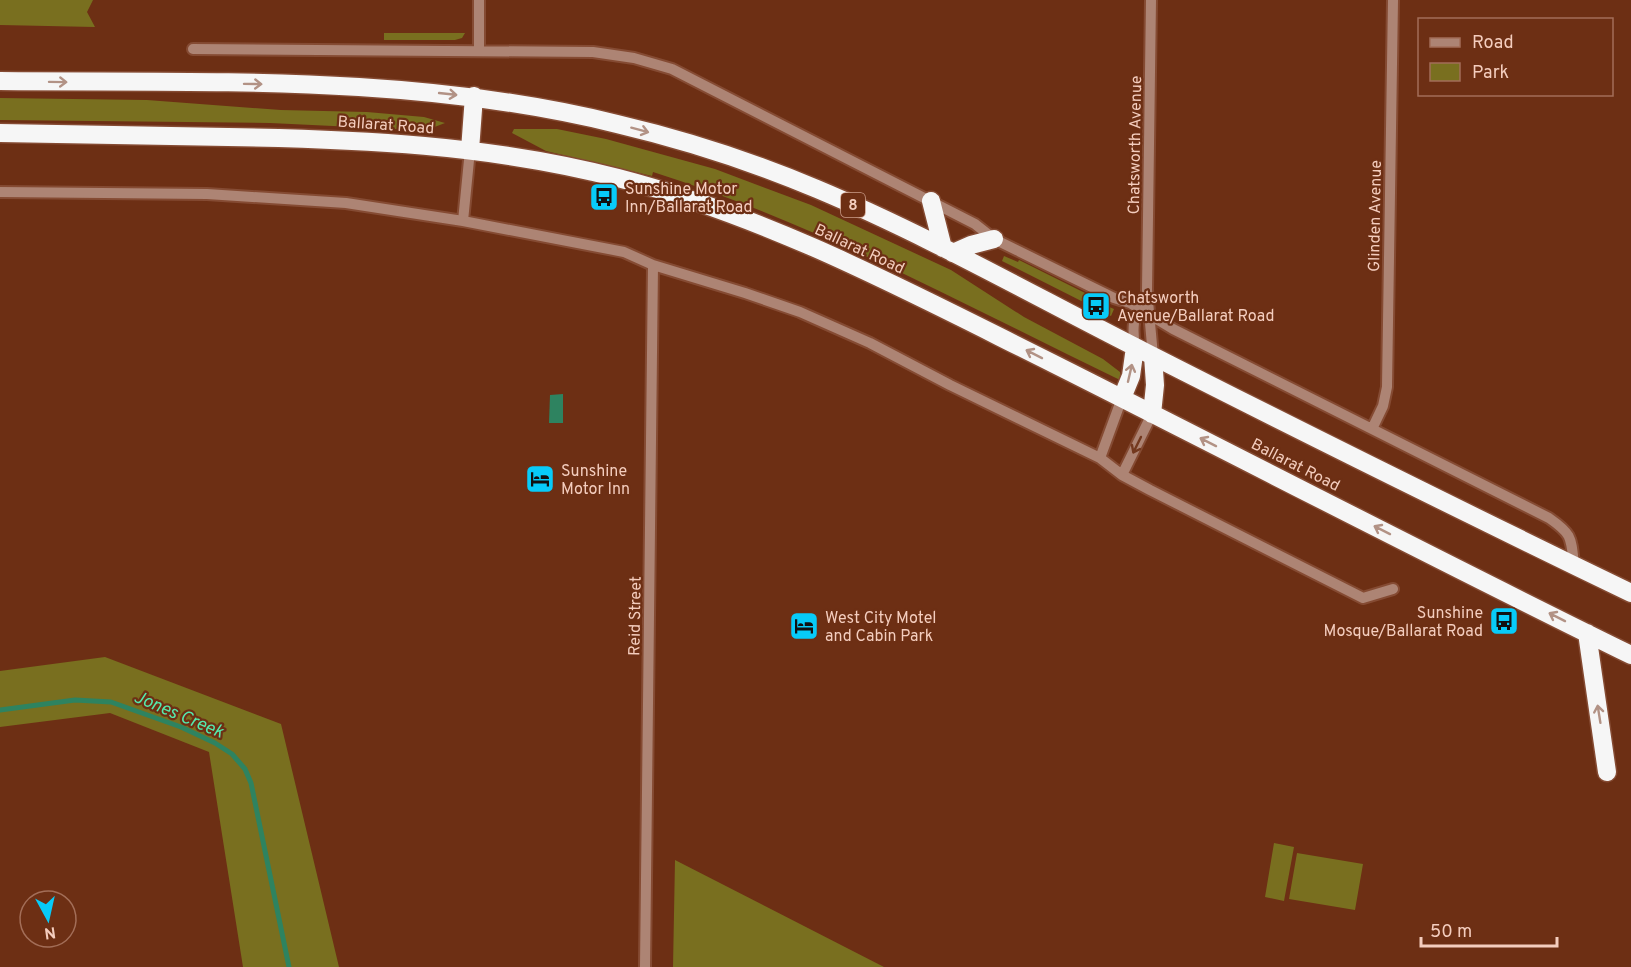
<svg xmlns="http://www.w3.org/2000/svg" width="1631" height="967" font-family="Overpass,sans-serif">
	<rect width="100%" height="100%" fill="#6d2f14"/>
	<path fill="#796f1f" d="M0 0H93L87 12 95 27 0 25Z
		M384 33H465L462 38 455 40H384Z
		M0 98 147 100 281 110 367 112 424 117 445 123 432 128 431 125 396 129 270 123 0 120Z
		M514 129H557L606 139 715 169 811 205 951 270 1024 317 1103 359 1120 372 1121 377 1120 380C965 305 817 224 653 172L652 176 546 151 512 133Z
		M1004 256 1018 262 1019 260 1095 298V301L1114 309 1111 316 1002 261Z
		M105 657 281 724 339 967H243L209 752 110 713 0 727V671Z
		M1274 843 1294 847 1284 901 1265 897Z
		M1297 853 1363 864 1355 910 1289 899Z
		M675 860 884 967H673Z"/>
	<path fill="#2e8360" d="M563 394V423H549L550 395Z"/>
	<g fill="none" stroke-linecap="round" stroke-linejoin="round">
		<path stroke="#2e8360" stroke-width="5" d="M0 710 75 700 111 702 181 727 215 743 232 754 245 769 251 783 289 967"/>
		<g stroke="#854b33" stroke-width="14">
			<path id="minor" d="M1151 0 1147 290 1153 356
				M193 49 593 52 634 58 672 69 975 224 994 239 1114 298 1130 303 1173 329 1549 518C1572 534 1571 537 1574 565
				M479 50V0
				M0 192 207 194 346 203 463 221 624 252 653 265 745 293 800 312 870 343 950 385 1100 458 1122 475 1150 490 1363 598 1393 589
				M463 221 470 150
				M1135 347C1132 328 1133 318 1142 301
				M1372 429 1383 406 1387 387 1393 0
				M1100 458 1122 398
				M1122 475 1152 414
				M645 967 653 265"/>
		</g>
		<g stroke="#854b33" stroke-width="21">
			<path id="highway" d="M0 81C206 83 416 74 617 124 685 140 753 162 817 189 929 236 1036 297 1145 352 1306 434 1468 514 1631 593
				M0 133C76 134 152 136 228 137 359 139 491 145 618 178 772 218 911 293 1052 363 1245 460 1437 560 1631 655
				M470 150 474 96
				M931 201 943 248
				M953 253 971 245 994 239
				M1122 398 1131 376 1135 347
				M1152 414 1155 385 1153 356
				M1587 633 1607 772"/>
		</g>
		<use href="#minor" stroke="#ad8474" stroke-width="10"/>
		<use href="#highway" stroke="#f6f6f6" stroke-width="18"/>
	</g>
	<defs><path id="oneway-shaft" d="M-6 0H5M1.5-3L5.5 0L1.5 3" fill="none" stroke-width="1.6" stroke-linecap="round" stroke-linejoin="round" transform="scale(1.5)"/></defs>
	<g stroke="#b29285">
		<use href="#oneway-shaft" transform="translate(58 82) rotate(1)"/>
		<use href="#oneway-shaft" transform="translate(253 84) rotate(1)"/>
		<use href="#oneway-shaft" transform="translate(448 94) rotate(6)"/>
		<use href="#oneway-shaft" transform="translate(640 130) rotate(15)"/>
		<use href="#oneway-shaft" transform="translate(1034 354) rotate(-153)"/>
		<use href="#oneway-shaft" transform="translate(1130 373) rotate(-77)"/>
		<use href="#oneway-shaft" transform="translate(1208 442) rotate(-153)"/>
		<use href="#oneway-shaft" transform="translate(1382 530) rotate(-153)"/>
		<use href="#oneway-shaft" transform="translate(1557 617) rotate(-153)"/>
		<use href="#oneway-shaft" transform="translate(1599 714) rotate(-99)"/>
	</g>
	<use stroke="#73381e" href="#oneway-shaft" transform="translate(1137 445) rotate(116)"/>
	<defs>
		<g id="bus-square" transform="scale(1.5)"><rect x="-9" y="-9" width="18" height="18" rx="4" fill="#07cbf9" stroke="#6d2f14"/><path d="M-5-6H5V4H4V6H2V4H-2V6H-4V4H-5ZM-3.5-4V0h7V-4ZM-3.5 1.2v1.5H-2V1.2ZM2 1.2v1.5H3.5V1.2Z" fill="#111"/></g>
		<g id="hotel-square" transform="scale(1.5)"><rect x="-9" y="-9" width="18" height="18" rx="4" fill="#07cbf9" stroke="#6d2f14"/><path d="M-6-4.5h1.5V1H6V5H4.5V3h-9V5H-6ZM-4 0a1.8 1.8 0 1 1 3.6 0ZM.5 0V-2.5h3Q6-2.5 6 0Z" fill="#111"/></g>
	</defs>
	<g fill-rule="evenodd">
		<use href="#bus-square" x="604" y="197"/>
		<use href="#bus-square" x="1096" y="306"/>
		<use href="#hotel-square" x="540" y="479"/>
		<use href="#bus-square" x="1504" y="621"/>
		<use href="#hotel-square" x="804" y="626"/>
	</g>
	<g text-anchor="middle" stroke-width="4.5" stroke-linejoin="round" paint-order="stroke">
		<rect fill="#6d2f14" stroke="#cc9e8b" stroke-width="1.5" x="841" y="193" width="24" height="24" rx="4.5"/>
		<g font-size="15" font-weight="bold" fill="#f4cdbe">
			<text x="853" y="210">8</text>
		</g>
		<g font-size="16" fill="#f4cdbe" stroke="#6d2f14">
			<text transform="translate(386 124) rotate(4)" y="6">Ballarat Road</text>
			<text transform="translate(1134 145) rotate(-89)" y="6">Chatsworth Avenue</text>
			<text transform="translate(1374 216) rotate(-89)" y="6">Glinden Avenue</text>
			<text transform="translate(860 248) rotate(25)" y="6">Ballarat Road</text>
			<text transform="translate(1296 464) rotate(27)" y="6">Ballarat Road</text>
			<text transform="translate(634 616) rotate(-89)" y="6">Reid Street</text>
		</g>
		<g font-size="16" fill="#f4cdbe" stroke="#6d2f14" text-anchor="start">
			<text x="625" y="194">Sunshine Motor<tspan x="625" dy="18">Inn/Ballarat Road</tspan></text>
			<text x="1117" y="303">Chatsworth<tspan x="1117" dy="18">Avenue/Ballarat Road</tspan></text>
			<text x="561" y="476">Sunshine<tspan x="561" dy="18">Motor Inn</tspan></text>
			<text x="1483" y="618" text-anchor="end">Sunshine<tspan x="1483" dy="18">Mosque/Ballarat Road</tspan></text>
			<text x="825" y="623">West City Motel<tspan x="825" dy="18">and Cabin Park</tspan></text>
		</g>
		<g font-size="18" font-style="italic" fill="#55e9ac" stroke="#6d2f14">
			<text transform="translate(179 714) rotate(23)" y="6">Jones Creek</text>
		</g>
	</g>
	<rect x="1418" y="18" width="195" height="78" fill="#6d2f14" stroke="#a36e58" stroke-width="1.5"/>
	<rect x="1430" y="38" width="30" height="9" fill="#ad8474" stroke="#a36e58" stroke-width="1.5"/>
	<text x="1472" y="48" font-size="18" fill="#f4cdbe">Road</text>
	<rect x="1430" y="63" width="30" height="18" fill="#796f1f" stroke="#a36e58" stroke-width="1.5"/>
	<text x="1472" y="78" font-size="18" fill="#f4cdbe">Park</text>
	<g transform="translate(48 919) rotate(172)"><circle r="28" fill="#6d2f14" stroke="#a36e58" stroke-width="1.5"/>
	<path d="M0-4.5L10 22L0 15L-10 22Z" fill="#07cbf9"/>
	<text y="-9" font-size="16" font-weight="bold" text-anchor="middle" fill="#f4cdbe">N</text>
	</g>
	<path d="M1421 937v9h136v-9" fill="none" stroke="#f4cdbe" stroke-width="3"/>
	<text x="1430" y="937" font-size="18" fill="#f4cdbe" stroke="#6d2f14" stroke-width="4.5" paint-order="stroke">50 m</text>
</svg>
